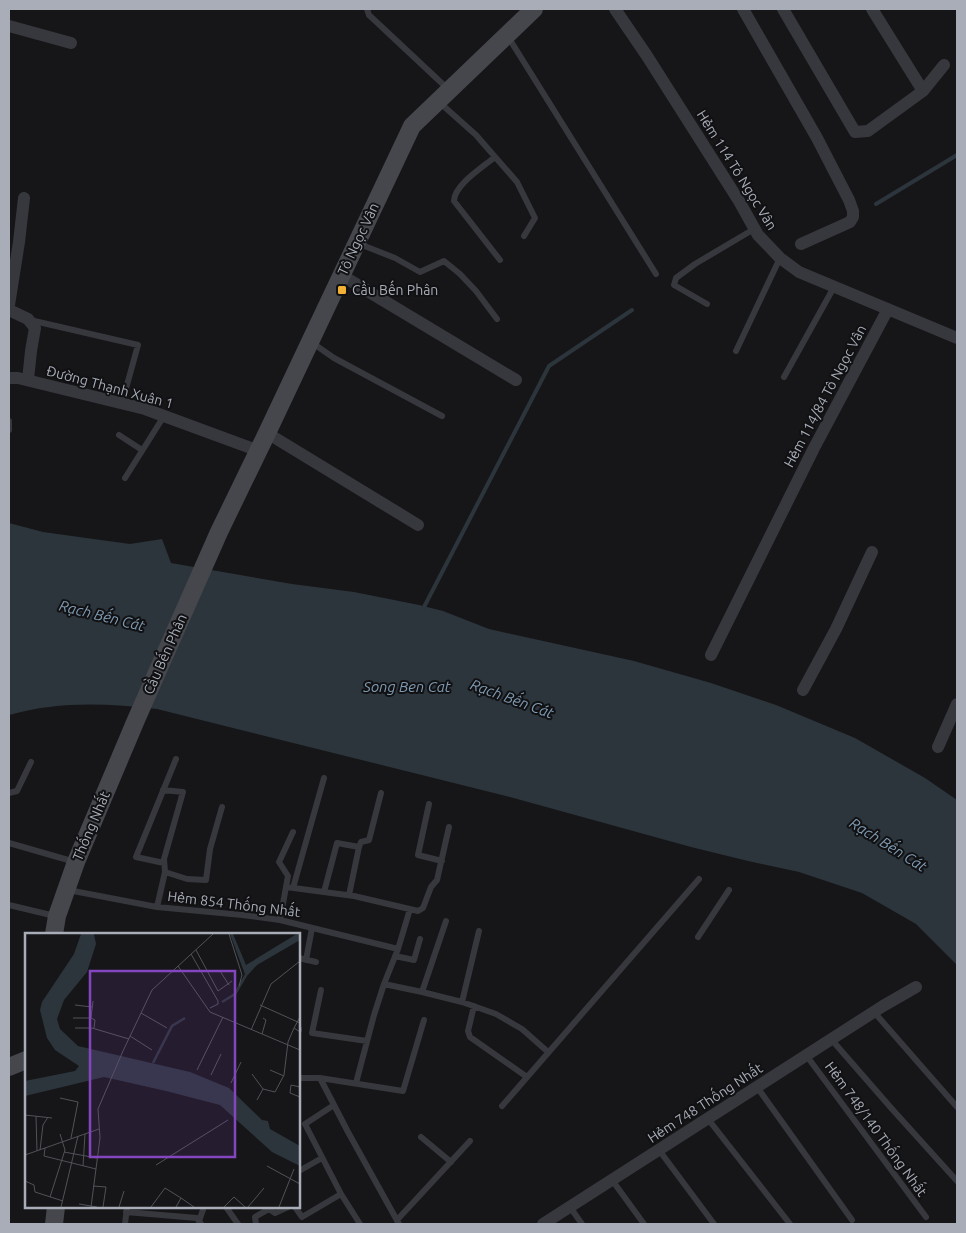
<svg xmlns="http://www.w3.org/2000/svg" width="966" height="1233" font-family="Ubuntu,sans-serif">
	<rect width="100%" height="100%" fill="#161618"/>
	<path fill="#2c353c" d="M9 523 43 532 130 544 162 539 171 563 292 584 354 592 419 605 443 611 489 629 634 661 711 683 776 705 855 738 925 778 957 800V965L916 924 862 893 799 872 748 861 691 847 510 797 157 709C107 703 57 701 9 715Z"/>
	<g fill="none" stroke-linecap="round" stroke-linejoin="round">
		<path stroke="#2c353c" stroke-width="4" d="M876 204 957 155
			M423 609 549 366 632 310"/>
		<path stroke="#37383d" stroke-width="6" d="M367 9 369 15 448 89
			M507 35 656 274
			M439 102 476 135 517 182 535 218 524 236
			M495 157C483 167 454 185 454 201L500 260
			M357 243 395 258 420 272 444 261 460 274 476 291 497 319
			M707 304 674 285 676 278 695 264 754 229
			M30 320 138 345 122 403
			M311 342 334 358 442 416
			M736 351 780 258
			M784 377 834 287
			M9 421V430
			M119 435 142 450
			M125 478 164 416
			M9 793 17 791 31 762
			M429 804 418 855 442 861
			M9 843 75 862
			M164 863 136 857 176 759
			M165 872 187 879 206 880 210 849 222 807
			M286 887 354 896 418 911 423 908 431 887 437 880 449 827
			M293 888 324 778
			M68 890 157 907 242 915 280 920 398 949
			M324 892 337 843 359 847
			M349 895 359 847 361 842 369 840 381 793
			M9 905 55 916
			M157 907 165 872 164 859 183 792 163 790
			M280 920 288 876 279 862 293 832
			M698 937 729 890
			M395 956 414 960 420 939
			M299 958 316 962
			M306 960 312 928
			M384 984 422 992 462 1002 479 931
			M321 990 312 1033 367 1041
			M422 992 446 921
			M462 1002 496 1014 522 1029 548 1052
			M474 1006 468 1031 470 1037 527 1077
			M874 1012 957 1107
			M299 1029V1030
			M831 1039 892 1109 957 1181
			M806 1055 926 1217
			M299 1078H320L403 1091 424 1020
			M320 1078 348 1132 399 1224
			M356 1083 374 1015 384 984 398 949 410 909
			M757 1087 852 1220
			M502 1106 699 879
			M708 1119 790 1224
			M421 1137 451 1162
			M659 1150 714 1224
			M299 1171 322 1158
			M612 1180 644 1224
			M341 1194 360 1224
			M226 1207 238 1224
			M295 1207 302 1217 341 1194 305 1124 334 1105
			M570 1207 582 1224
			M126 1212 197 1218 201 1224
			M397 1220 470 1141
			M199 1221 204 1207
			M125 1224 127 1207
			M256 1224 255 1217 269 1209 275 1213 288 1207"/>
		<path stroke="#37383d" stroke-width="12" d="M615 9 647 56 739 201 758 235 780 258 799 272 957 338
			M743 9 817 138 849 200 853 211V217L850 222 801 244
			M783 9 855 132 868 131 923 91 944 65
			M872 9 923 91
			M9 26 71 43
			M341 275 516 380
			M9 305 19 242 24 198
			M9 310 28 319 35 328 31 351 28 380
			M9 378H18L145 409 259 451
			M267 433 418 525
			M711 655 814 448 888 309
			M803 690 836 629 872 552
			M938 747 957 704
			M543 1224 883 1006 916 987"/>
		<path stroke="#45474d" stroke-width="18" d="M54 934 57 916 76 862 136 720 219 532 267 433 412 126 534 9
			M9 1067 26 1060
			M54 1224 56 1207"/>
	</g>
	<rect fill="#f2b134" stroke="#111113" stroke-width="2" x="337" y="285" width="10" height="10" rx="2.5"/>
	<g text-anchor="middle" stroke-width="4" stroke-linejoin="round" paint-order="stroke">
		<g font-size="14" fill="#a8adb8" stroke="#111113">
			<text transform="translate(737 170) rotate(58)" y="5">Hẻm 114 Tô Ngọc Vân</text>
			<text transform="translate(358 239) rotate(-65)" y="5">Tô Ngọc Vân</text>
			<text transform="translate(110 387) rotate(15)" y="5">Đường Thạnh Xuân 1</text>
			<text transform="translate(825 396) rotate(-62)" y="5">Hẻm 114/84 Tô Ngọc Vân</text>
			<text transform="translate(165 654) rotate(-66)" y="5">Cầu Bến Phân</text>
			<text transform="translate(91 826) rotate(-67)" y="5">Thống Nhất</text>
			<text transform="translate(234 904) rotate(7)" y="5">Hẻm 854 Thống Nhất</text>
			<text transform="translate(705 1103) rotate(-33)" y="5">Hẻm 748 Thống Nhất</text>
			<text transform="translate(876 1129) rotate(54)" y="5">Hẻm 748/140 Thống Nhất</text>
		</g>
		<g font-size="14" fill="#a8adb8" stroke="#111113" text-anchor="start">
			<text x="352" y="295">Cầu Bến Phân</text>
		</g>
		<g font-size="15" font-style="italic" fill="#7f9bb3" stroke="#111113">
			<text transform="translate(102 616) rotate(14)" y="5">Rạch Bến Cát</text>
			<text x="407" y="692">Song Ben Cat</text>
			<text transform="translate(512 699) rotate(20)" y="5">Rạch Bến Cát</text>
			<text transform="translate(888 845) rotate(32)" y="5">Rạch Bến Cát</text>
		</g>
	</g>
	<g transform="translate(25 933)">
		<rect width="275" height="275" fill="#161618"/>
		<path d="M56 1H69L71 11 62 39 39 67 32 86 35 96 53 113 165 139 204 155 237 187 243 188 245 196 275 213V233L247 219 195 172 141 158 79 144 0 163V148L50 138 54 133 30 117 22 105 15 77 17 69 49 21ZM205 1H208L221 32 270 2 275 1V7L232 32 221 44Z" fill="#2c353c"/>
		<path fill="none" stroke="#2c353c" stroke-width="2.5" d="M197 69 210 61 221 42M128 130 147 93 160 85"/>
		<path fill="none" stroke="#505258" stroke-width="1" d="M204 1 217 42 214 53M171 17 193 58 207 48M166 21 193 68V71L185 75M153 33 185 79 275 117M195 38 204 52M68 68 66 85 70 87 69 95M50 72 67 74M235 72 275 90M116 80 142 95M275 84 269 95 275 99M48 85H66M50 95H67L104 106M226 97 246 51 275 28M237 101 241 87 238 85M105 103 127 117M172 137 198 84M245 137 259 143M227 141 238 156M186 142 196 121M206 150 216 129M275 154 266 152 265 160 275 164M35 165 53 169 46 205M232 167 238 156 250 159 259 142 263 109 269 95M0 182 27 185M11 183 12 218M20 215 19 223 71 236M15 217 18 192 23 184M39 219 72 225M0 222 74 196M131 232 203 187M58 233 60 201M242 233 275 251M0 248 9 252 10 259 38 268M68 253 81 254 78 274M25 264 40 217 35 201M156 265 169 274M54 271 72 274M36 274 53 203M66 274 75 205 73 176 98 118 127 57 188 1M94 274 99 258M126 274 140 255 156 265 151 274M199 274 209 264 220 274M223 274 239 255M254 274 269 236"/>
		<path fill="#8446be" fill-opacity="0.15" stroke="#8446be" stroke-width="2.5" d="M65 38H210V224H65Z"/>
		<rect width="275" height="275" fill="none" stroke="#a8adb8" stroke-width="2.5"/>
	</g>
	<rect width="966" height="1233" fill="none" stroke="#a8adb8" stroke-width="20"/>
</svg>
